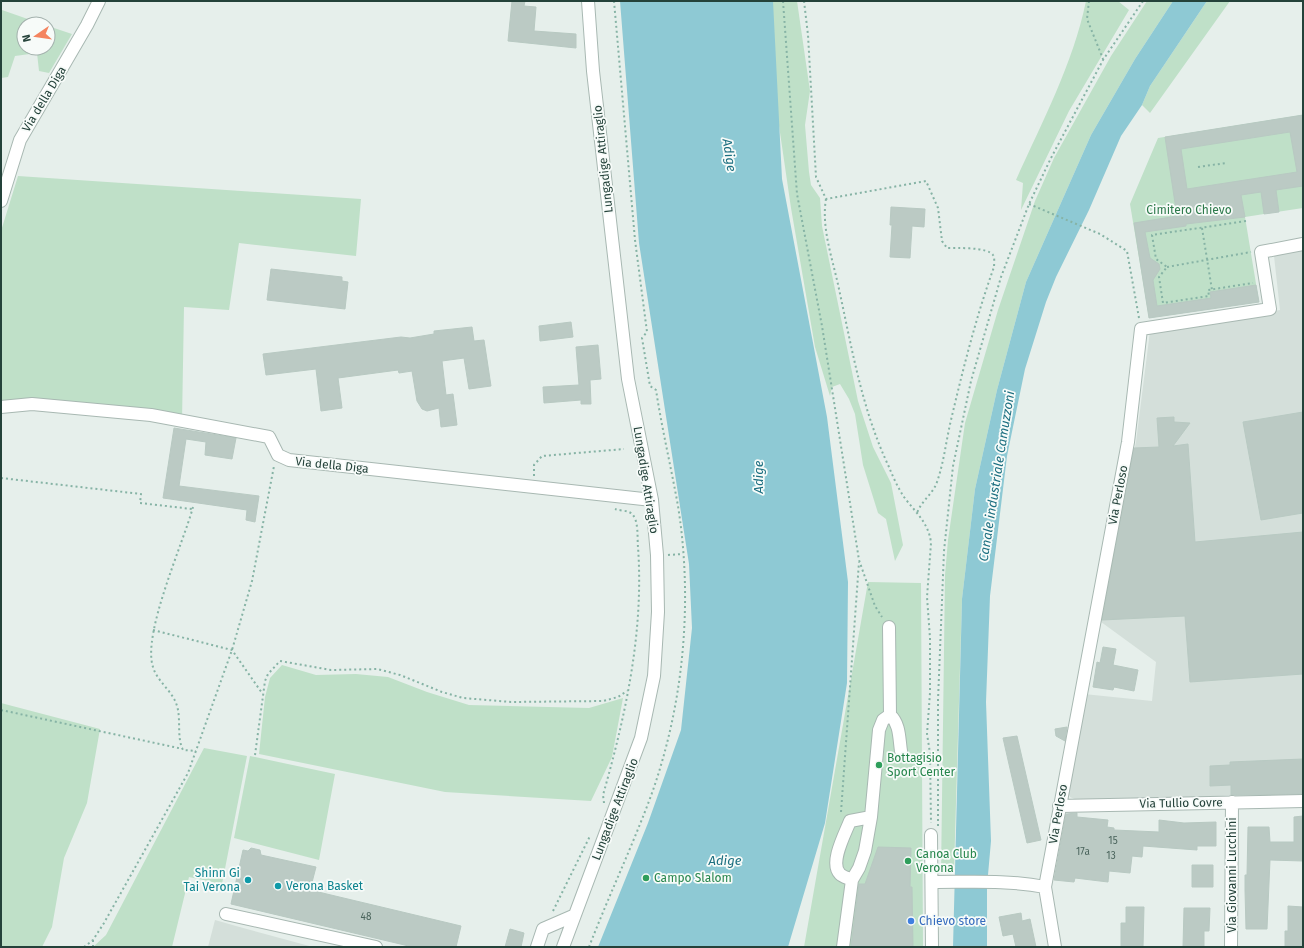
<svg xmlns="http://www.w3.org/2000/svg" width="1304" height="948" font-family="'Fira Sans',sans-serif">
	<rect width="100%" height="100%" fill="#e6efeb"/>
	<path fill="#d4dfda" d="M1303 250V793L1079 801 1070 797 1066 787 1084 694 1152 701 1156 662 1097 619 1136 442 1150 331 1280 310 1274 256Z
		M215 920 236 926 313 947H208Z"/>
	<path fill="#bfe0c8" d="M769 1H797L810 91 805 125 809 172 811 185 820 198 822 226 858 401 873 447 891 483 903 545 895 561 886 519 878 513 863 465 855 414 849 399 840 384 832 387 830 396 815 347 791 208 777 112Z
		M1086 1H1118L1129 10 1069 111 1021 210 1023 183 1016 180C1042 122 1073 64 1086 1Z
		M1147 1H1173L1135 59 1091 135 1026 282 997 390 975 489 962 599 954 871 941 874 945 575 948 540 965 423 998 310 1035 201 1054 158 1111 56Z
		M1207 1H1230L1150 113 1142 105 1150 86Z
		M2 10 42 24H24V48H48V26L72 34 49 73 39 71 37 53 15 56 8 77 1 78Z
		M1302 115 1303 208 1245 217 1259 302 1149 318 1130 204 1158 138Z
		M18 176 361 199 356 256 239 243 229 310 184 307 182 421 41 400H1V231Z
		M868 582 921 583 923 947H804Z
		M282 665 316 675 356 674 388 677 427 692 469 705 589 708 623 698 612 757 591 801 445 792 259 754 265 697 270 678Z
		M1 703 100 729 87 803 64 858 52 927 42 947H1Z
		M204 748 247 756 222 884 189 877 172 947H93L106 935Z
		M250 756 335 774 319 860 234 838Z"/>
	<path fill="#8ec9d4" d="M620 1H773L782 179 827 417 848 582 847 683 825 823 788 947H598L648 823 681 730 692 628 689 564 639 243Z
		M1173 1H1207L1150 86 1142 105 1121 136 1089 210 1056 277 1046 302 1025 369 1007 456 990 596 986 702 991 841 987 886V947H953L962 599 975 489 997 390 1026 282 1091 135 1135 59Z"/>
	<path fill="#bbcac4" stroke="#b8c9c2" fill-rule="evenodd" d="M512 1H525L524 6 536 7 534 31 576 34V48L508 41Z
		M1303 115V186L1276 190 1279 212 1264 214 1261 192 1241 195 1245 217 1186 224V226L1145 232 1150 258 1159 264 1160 269 1153 280 1157 306 1211 298 1210 292 1256 285 1259 302 1149 318 1134 223 1177 216 1165 137ZM1290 132 1297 172 1187 189 1181 149Z
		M891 207 925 209 924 227 912 226 910 258 890 257 892 225H890Z
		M271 269 342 277V281L348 282 345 309 267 300Z
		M571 322 573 337 540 341 539 326Z
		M472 327 474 341 484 340 491 386 469 389 464 358 442 361 446 395 453 394 457 425 441 427 439 408 427 411 422 409 417 401 412 371 399 373 398 370 338 378 342 408 321 411 316 369 266 375 263 354 401 337 410 338 434 334V331Z
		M598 345 601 379 590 380 591 404H581V400L544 403 543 387 579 385 576 347Z
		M1303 412V513L1261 520 1243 422Z
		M1174 417V422L1190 423 1173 446 1188 444 1195 542 1303 532V674L1190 682 1185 616 1102 620 1134 448 1159 447 1157 418Z
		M174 428 236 438 232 459 205 455 206 442 186 439 179 486 259 496 255 522 246 520 247 510 163 498Z
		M1103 647 1116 649 1113 665 1138 670 1134 691 1114 687 1113 690 1093 687 1097 662 1100 663Z
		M1067 727 1065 741 1056 736 1055 729Z
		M1017 736 1041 840 1027 843 1003 738Z
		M1303 759V794L1234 795H1231V785L1210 786V766L1230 765V762Z
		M1077 813V817L1108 820 1107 827 1114 828V830L1159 832V820L1184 823 1216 822V846H1197V850L1143 846 1142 857 1132 856 1130 873 1109 871 1108 882 1075 878 1074 882 1054 880 1066 814Z
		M1303 816V861L1270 860 1267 929H1246L1245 890V875H1247L1248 827H1269L1270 842H1294V817Z
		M878 847 911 848 910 887H912L913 947H851L859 884H865Z
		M251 848 260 850 261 855 316 867 310 890 461 926 456 947H413L231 904 243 850 248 851Z
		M1192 865H1213V887H1192Z
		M1288 906 1303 907V947H1285V931H1288Z
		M1126 907H1144L1143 947H1121V923H1126Z
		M1184 908H1210L1209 931H1204V947H1183Z
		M1021 913 1022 921 1030 919 1036 947H1016L1013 934 1003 936 999 917Z
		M510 929 524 933 521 947H505Z"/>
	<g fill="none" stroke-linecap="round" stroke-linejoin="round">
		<g stroke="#a8b8b2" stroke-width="14">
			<path id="minor" d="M1 201 20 140 87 25 99 1
				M1 407 32 404 151 415 269 437 278 455 289 460 652 500
				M889 627 890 715
				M1059 806 1303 801
				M931 835 932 947
				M852 880C848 878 843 877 840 874 829 863 845 834 850 821L871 817
				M932 884 937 882C973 882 1009 880 1045 887L1055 947
				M1045 887 1128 442 1141 329 1270 309 1261 252 1303 244
				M226 914 376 947
				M537 947 543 929 573 916
				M563 947 641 738 654 676 658 612 657 555 652 500 628 379 593 71 588 1
				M843 947 852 880 859 868 865 851 871 817 879 730 883 720 890 715C900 724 899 738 901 751
				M1231 947 1232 802"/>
		</g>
		<path stroke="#86b3a5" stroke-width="2" stroke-dasharray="2 3" stroke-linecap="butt" d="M783 1 797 194 822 326 859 560 875 606 882 617
			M804 1 808 35 816 177 826 199 926 181 938 208 942 241 947 248C956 248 988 247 993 255 995 258 994 264 994 267 976 317 963 369 951 420 946 441 944 462 937 482 933 494 922 500 917 513
			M1089 1 1087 19 1103 59
			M1198 167 1226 163
			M826 199C821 228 833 260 839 289 852 349 862 410 889 467 893 477 898 488 904 497 915 512 929 523 931 543L927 597 930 638V693L927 734 930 753 931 823
			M1029 204 1100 234 1127 251 1139 318
			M1246 221 1152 235 1156 259 1167 267 1159 277 1163 303 1209 296 1208 290 1253 283
			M1202 228 1212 290
			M1167 267 1251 252
			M534 476V465L542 456 624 449
			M1 478 141 494 140 503 192 509
			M193 507C183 544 142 634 153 667 157 681 171 690 176 703 182 718 176 736 183 750L196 751
			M668 555 683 554
			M153 630 232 650 262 693
			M1 710 183 749
			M255 755 265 681 268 674 280 661 331 670 377 669 400 675 442 692 463 698 511 702 603 701 618 697 627 691
			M604 803 603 795C626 714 644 631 638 547 637 537 639 521 632 514 628 510 620 511 615 509
			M841 812 859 562
			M938 826V700L944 551 953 466 971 381 1001 277 1029 204 1051 158 1103 60 1143 1
			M553 911 590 836
			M93 940V947
			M84 947 93 940 104 923 188 773 232 650 252 581 274 466
			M589 947C609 895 633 845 652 793 684 702 693 601 678 506 671 467 662 429 656 390L650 386 642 338 647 332 635 240 614 1"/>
		<use href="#minor" stroke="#fff" stroke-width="12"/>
	</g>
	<g fill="#2e9e5b" stroke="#f7fbf9" stroke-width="1.5">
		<circle cx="879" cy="765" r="4"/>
		<circle cx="908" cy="861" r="4"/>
		<circle cx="646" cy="878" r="4"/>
	</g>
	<g fill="#0f9aa8" stroke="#f7fbf9" stroke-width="1.5">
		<circle cx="248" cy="880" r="4"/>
		<circle cx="278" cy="886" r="4"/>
	</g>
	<circle fill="#3f7fe0" stroke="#f7fbf9" stroke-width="1.5" cx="911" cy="921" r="4"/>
	<g text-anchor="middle" stroke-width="3.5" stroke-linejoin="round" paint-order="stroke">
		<g font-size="10" fill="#4a645c">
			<text x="1113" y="844">15</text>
			<text x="1083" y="855">17a</text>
			<text x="1111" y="859">13</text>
			<text x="366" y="920">48</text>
		</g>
		<g font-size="12" fill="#24423a" stroke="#f7fbf9">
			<text transform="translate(44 99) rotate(-59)" y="4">Via della Diga</text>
			<text transform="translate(603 159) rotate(-96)" y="4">Lungadige Attiraglio</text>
			<text transform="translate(332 465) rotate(6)" y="4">Via della Diga</text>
			<text transform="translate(646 480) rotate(81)" y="4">Lungadige Attiraglio</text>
			<text transform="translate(1118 495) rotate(-79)" y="4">Via Perloso</text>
			<text transform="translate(1181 803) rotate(-1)" y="4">Via Tullio Covre</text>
			<text transform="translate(615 809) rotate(-69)" y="4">Lungadige Attiraglio</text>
			<text transform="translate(1058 814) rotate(-80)" y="4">Via Perloso</text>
			<text transform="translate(1232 875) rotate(-90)" y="4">Via Giovanni Lucchini</text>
		</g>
		<g font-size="12" fill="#2d7a4b" stroke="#f7fbf9">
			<text x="1189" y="214">Cimitero Chievo</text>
		</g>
		<g font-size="12" fill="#27864d" stroke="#f7fbf9" text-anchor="start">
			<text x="887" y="762">Bottagisio<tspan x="887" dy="14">Sport Center</tspan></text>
			<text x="916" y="858">Canoa Club<tspan x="916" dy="14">Verona</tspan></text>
			<text x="654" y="882">Campo Slalom</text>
		</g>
		<g font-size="12" fill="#0d838f" stroke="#f7fbf9" text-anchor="end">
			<text x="240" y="877">Shinn Gi<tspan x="240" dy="14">Tai Verona</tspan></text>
			<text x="286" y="890" text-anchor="start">Verona Basket</text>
		</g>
		<g font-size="12" fill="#366cbe" stroke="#f7fbf9" text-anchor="start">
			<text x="919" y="925">Chievo store</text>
		</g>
		<g font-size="13" font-style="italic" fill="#1c6f80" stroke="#f7fbf9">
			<text transform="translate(730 155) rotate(81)" y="5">Adige</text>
			<text transform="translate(996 476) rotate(-81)" y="5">Canale industriale Camuzzoni</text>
			<text transform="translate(758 477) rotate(-90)" y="5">Adige</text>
			<text x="725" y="865">Adige</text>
		</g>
	</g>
	<rect width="1304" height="948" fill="none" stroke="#24423a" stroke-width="4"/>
	<g transform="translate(36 36) rotate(257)"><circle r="19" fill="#f7fbf9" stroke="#a3b1ad"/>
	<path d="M0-3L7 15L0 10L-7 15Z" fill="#f4845f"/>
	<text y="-6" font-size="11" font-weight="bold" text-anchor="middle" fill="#24423a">N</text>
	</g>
</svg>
